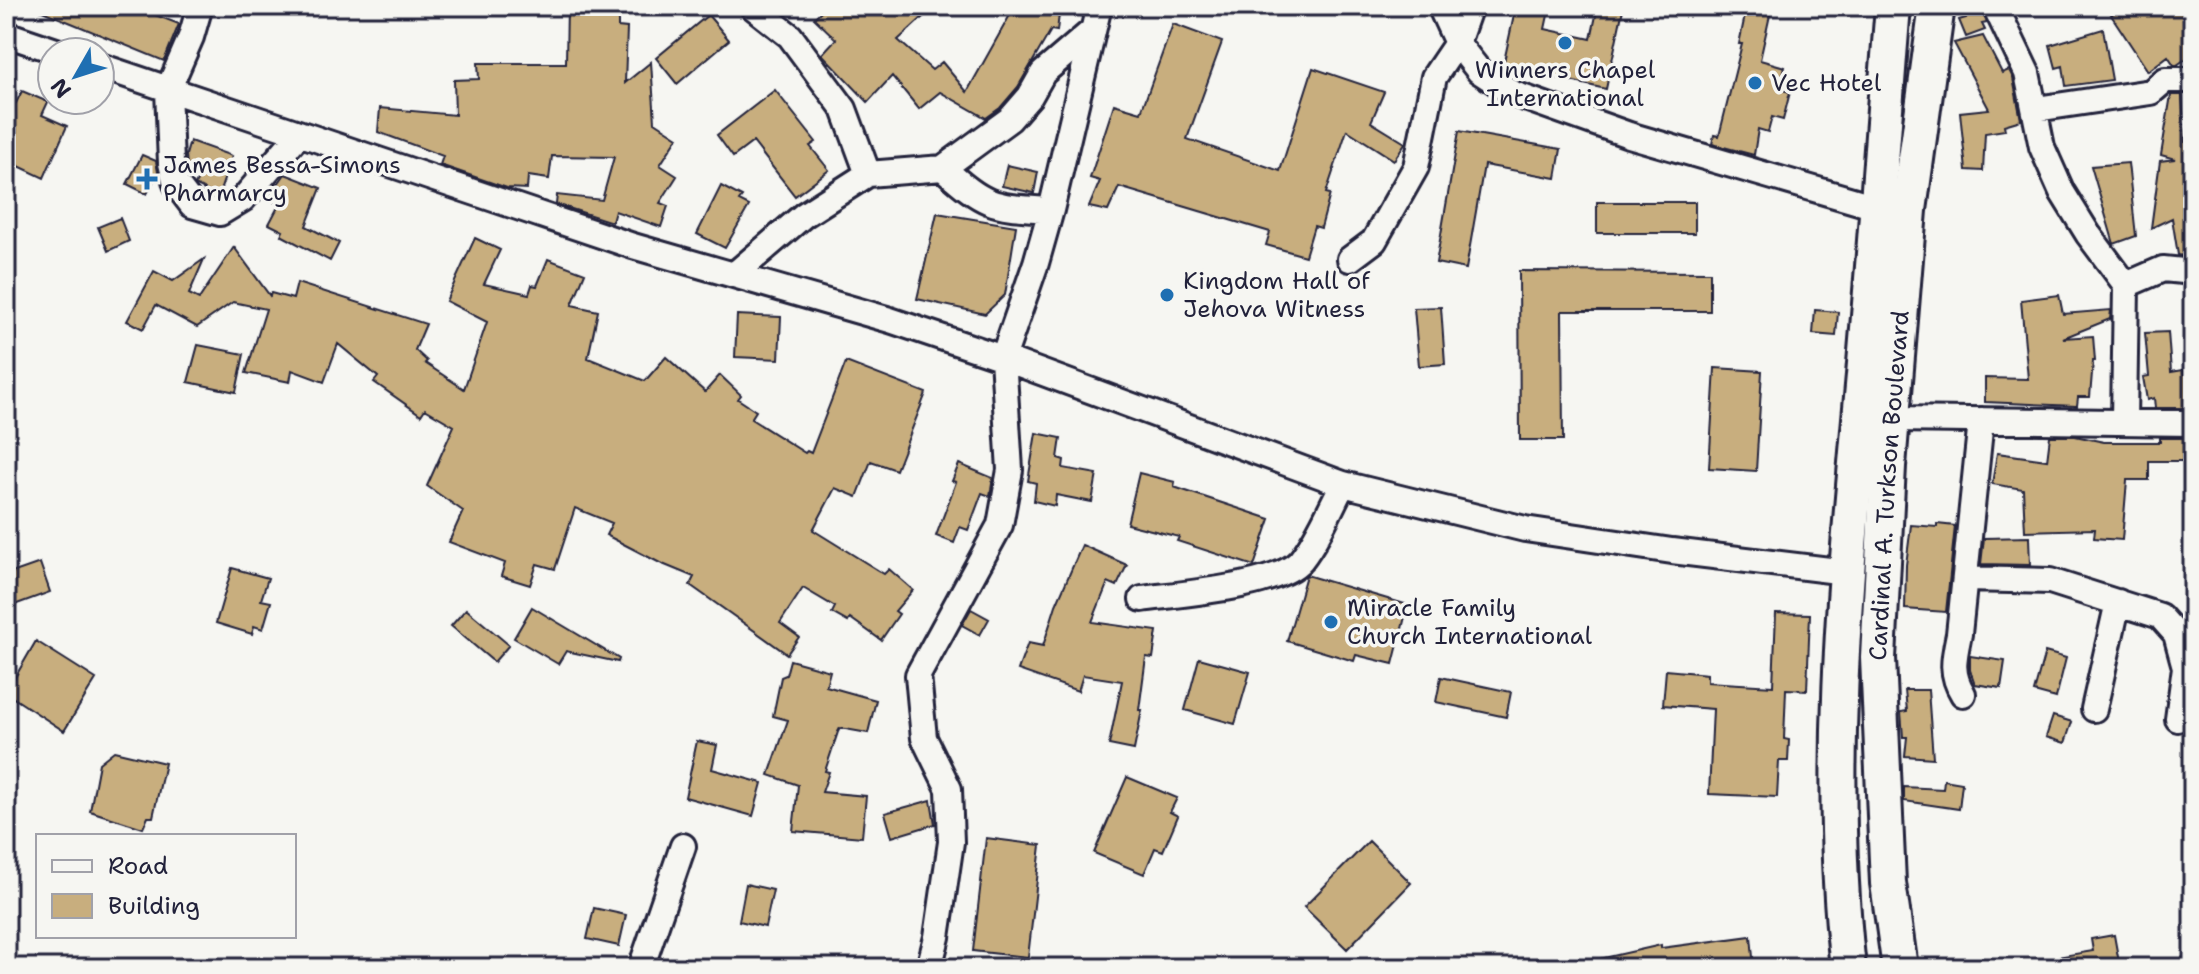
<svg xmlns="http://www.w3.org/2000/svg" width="2199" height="974" font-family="'Shantell Sans',sans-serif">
	<rect width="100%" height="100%" fill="#f6f6f2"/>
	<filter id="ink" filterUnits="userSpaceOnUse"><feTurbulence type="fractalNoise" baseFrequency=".0125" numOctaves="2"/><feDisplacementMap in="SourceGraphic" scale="16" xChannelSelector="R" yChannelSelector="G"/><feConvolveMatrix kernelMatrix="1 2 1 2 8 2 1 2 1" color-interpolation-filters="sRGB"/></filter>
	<g filter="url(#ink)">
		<path fill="#c8ae7e" stroke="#22223b" stroke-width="2" d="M30 6H132L179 24 164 61Z
			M567 6H618V27L627 28 625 83 651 62 655 122 678 137 660 165 677 176 660 203 668 206 661 227 615 211 612 222 556 204 557 195 602 200 614 157 552 156 549 179 528 176 527 189 507 188 440 165 443 156 378 132 380 108 455 115 454 80 479 79 478 63H566Z
			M826 6H935L898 40 932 70 942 62 967 92 1015 6H1060L1057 31 1051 30 1018 87 1000 108 986 118 940 92 919 109 892 76 868 102 822 54 836 39 814 18Z
			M1516 6H1550L1545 29 1591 39 1598 6 1623 9 1606 89 1503 66Z
			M1747 6H1772L1760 60 1785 67 1779 89 1790 92 1783 120 1772 117 1768 132 1758 129 1754 155 1712 144 1714 135 1719 136 1742 44H1739Z
			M1964 6H1980L1987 23 1982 24 1985 30 1966 37 1959 20 1966 18Z
			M2122 6H2193V54L2177 65H2174L2168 56 2148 71 2111 15Z
			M708 15 729 40 677 84 656 58Z
			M1173 24 1222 42 1187 139 1280 171 1313 68 1384 92 1371 122 1405 143 1394 160 1347 130 1326 193 1330 194 1321 228 1314 226 1305 256 1266 245 1270 232 1119 187 1108 211 1089 207 1100 181 1090 178 1114 104 1141 112Z
			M2103 29 2112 80 2066 86 2063 66 2056 68 2050 45Z
			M1983 36 2002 73 2009 70 2013 78 2021 120 2004 125 2005 130 1985 133 1983 171 1966 170 1960 112 1989 109 1954 43Z
			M775 90 816 142 810 146 829 170 795 196 753 142 733 157 717 135Z
			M22 91 48 102 42 115 67 126 44 178 6 160V99L16 103Z
			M2171 95H2182L2185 142H2191L2188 189 2193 190V257L2178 255 2172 218 2151 228 2160 161 2175 159 2161 155Z
			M1459 131 1561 149 1556 178 1484 165 1466 269 1436 263Z
			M190 141 232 156 218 197 195 185 202 170 187 165 186 155Z
			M142 155 156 161 158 172 147 194 127 184Z
			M2128 163 2136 236 2114 244 2091 166Z
			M1007 165 1038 172 1034 193 1002 186Z
			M285 174 321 188 306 226 339 243 330 261 281 235 283 231 269 224 279 205 268 198Z
			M721 186 742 197 739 201 749 206 725 248 697 234Z
			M1597 202H1695V233H1597Z
			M937 213 1016 226 1005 295 985 314 917 299Z
			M120 218 129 241 108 251 98 227Z
			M475 238 500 250 484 284 529 294 532 285 537 286 548 259 585 273 572 305 598 311 588 358 645 381 666 357 705 392 720 375 741 395 738 399 756 411 751 419 805 453 807 451 811 453 846 362 926 393 896 470 871 461 857 497 835 488 813 530 884 574 889 569 913 590 895 611 899 614 881 640 850 618 848 622 832 613 835 607 803 588 780 623 799 637 787 654 690 585 694 577 660 563 606 535 612 523 575 508 555 569 537 564 530 585 501 576 505 563 449 542 463 511 427 486 454 426 425 409 421 415 374 382 378 377 338 344 324 382 292 370 290 382 246 373 266 309 233 302 197 327 156 305 143 329 127 321 154 271 173 281 204 259 189 294 199 299 234 247 270 296 271 293 293 299 297 283 426 324 415 350 427 361 425 363 464 389 487 322 446 301Z
			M1519 271 1710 272V311H1562L1563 440H1520Z
			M2059 295 2063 314 2111 310 2110 319 2063 338 2093 336 2095 361H2093L2090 397H2078L2077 406 1985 402V378L2028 379 2021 300Z
			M1441 307 1445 364 1419 366 1414 308Z
			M1815 310 1838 312 1836 336 1813 334Z
			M737 315 781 317 779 359 735 357Z
			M2168 332 2171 372 2183 370 2184 374 2193 373V408H2155L2154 398 2147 400 2143 377 2149 376 2145 333Z
			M198 345 244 354 236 392 188 382Z
			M1715 368 1762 371 1756 471 1709 468Z
			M1036 433 1061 438 1058 458 1064 460 1063 468 1097 474 1092 502 1056 495 1055 506 1034 501 1036 483 1028 481Z
			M2050 436H2075L2104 442H2160V438H2193V461H2149V480H2127L2122 540 2094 538 2095 529 2025 531 2023 489 1992 484 1997 453 2047 460Z
			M959 464 993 478 990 496 982 493 968 530 960 527 954 543 936 536 956 482 952 481Z
			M1139 473 1175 482 1174 487 1270 519 1254 566 1177 541 1179 537 1127 524Z
			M1937 524 1955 526 1946 612 1905 609 1906 565 1911 525 1937 527Z
			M2029 537 2030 565 1981 564 1984 538Z
			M1082 545 1127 565 1117 586 1108 582 1092 622 1157 631 1153 658 1146 657 1139 710H1142L1134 750 1109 745 1122 681 1083 675 1078 691 1018 670 1028 643 1043 646 1056 605Z
			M40 563 50 592 6 608V575Z
			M232 568 268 578 261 600 271 602 263 629 254 626 252 634 216 623Z
			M1306 575 1408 605 1393 664 1356 655 1354 661 1287 641Z
			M532 607 619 659 618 662 566 651 558 664 514 638Z
			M466 609 509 645 494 662 451 626Z
			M971 609 989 619 980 635 962 625Z
			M1776 613 1810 614 1807 690 1786 689 1784 739 1789 740 1788 761H1779L1777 797 1709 794 1713 709 1663 705 1666 670 1707 674V682L1773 686Z
			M36 641 96 679 64 731 6 693Z
			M2045 652 2066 658 2056 698 2034 692Z
			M1970 656 2005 661 2001 688 1975 684 1970 670Z
			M1199 658 1250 672 1235 724 1185 710Z
			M790 660 830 671 826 686 876 700 868 733 840 728 838 732 825 771 829 772 822 792 866 796 862 837 793 831 798 785 769 775 788 720 773 716 781 677 786 675Z
			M1441 677 1511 692 1506 717 1436 702Z
			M1905 690H1928L1933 758 1905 756 1907 737H1903L1901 712 1907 711Z
			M2053 716 2072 722 2065 743 2046 737Z
			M697 741 717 745 712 769 762 783 753 816 685 797Z
			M114 751 165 763 153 817H148L143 828 90 811 99 763Z
			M1127 777 1177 798 1170 812 1178 816 1163 851 1155 848 1144 874 1094 853Z
			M1944 780 1962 783 1959 809 1904 801V787L1943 789Z
			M931 800 935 824 892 837 885 813Z
			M986 838 1041 845 1028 957 973 951Z
			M1369 841 1411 883 1347 949 1304 907Z
			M746 884 773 890 765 927 739 921Z
			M594 908 626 915 619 946 587 939Z
			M2114 935 2120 968H2058L2057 957 2093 951 2091 939Z
			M1751 936 1754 968H1596L1595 960 1661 945V948Z"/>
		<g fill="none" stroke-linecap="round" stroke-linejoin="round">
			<g stroke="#22223b" stroke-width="30">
				<path id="street" d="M200 6 191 37 168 90 171 163 176 184 192 205 220 213 243 199 299 134
					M752 6 790 36 844 109 868 174
					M1470 6 1457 43 1479 71 1514 94 1629 135 1876 207
					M1995 6 2027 73 2042 147 2062 192 2088 234 2126 285 2163 269 2193 272
					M6 34 59 52
					M100 66 633 246 890 320 1003 358 1036 263 1051 210 1099 6
					M2036 109 2151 92 2165 80H2193
					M943 168 1010 119 1030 96 1043 73 1092 31
					M1350 259 1374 241 1416 167 1434 77 1457 43 1440 6
					M735 274 804 215 868 174 943 168C988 208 992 206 1051 210
					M1894 419 2193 423
					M2124 422 2126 285
					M1965 579 2050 581 2160 616 2176 634 2185 667 2178 719
					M1142 599C1178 594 1279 587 1301 560 1318 538 1330 509 1343 484
					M1963 694C1950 673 1954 658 1959 634L1981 420
					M2094 709 2118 602
					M641 968 683 846
					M929 968 937 937 951 842 949 789 924 738 918 675 1000 525 1010 470 1003 358 1343 484 1525 529 1672 551 1846 572"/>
			</g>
			<g stroke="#22223b" stroke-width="40">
				<g id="secondary">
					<path d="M1848 968C1826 770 1846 573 1864 375 1875 252 1883 129 1893 6"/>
					<path id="s1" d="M1900 968 1888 883 1878 658 1888 466 1909 210 1937 6"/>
				</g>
			</g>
			<use href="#street" stroke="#f6f6f2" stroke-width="24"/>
			<use href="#secondary" stroke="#f6f6f2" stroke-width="34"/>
		</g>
	</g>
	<g fill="#1f6fb2" stroke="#f6f6f2" stroke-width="3">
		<circle cx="1565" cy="43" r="8"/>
		<circle cx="1755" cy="83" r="8"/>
		<path d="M143 167h8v8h8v8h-8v8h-8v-8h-8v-8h8z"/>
		<circle cx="1167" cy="295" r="8"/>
		<circle cx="1331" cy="622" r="8"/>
	</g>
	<g text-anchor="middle" stroke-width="7" stroke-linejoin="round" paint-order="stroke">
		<g font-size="24" fill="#22223b" stroke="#f6f6f2" text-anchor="start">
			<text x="1565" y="78" text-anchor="middle">Winners Chapel<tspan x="1565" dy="28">International</tspan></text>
			<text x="1771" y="91">Vec Hotel</text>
			<text x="163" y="173">James Bessa-Simons<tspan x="163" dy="28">Pharmarcy</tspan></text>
			<text x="1183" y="289">Kingdom Hall of<tspan x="1183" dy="28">Jehova Witness</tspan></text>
			<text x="1347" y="616">Miracle Family<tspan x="1347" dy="28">Church International</tspan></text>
		</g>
		<g font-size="24" fill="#22223b" stroke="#f6f6f2">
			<text dy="8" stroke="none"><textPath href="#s1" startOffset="484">Cardinal A. Turkson Boulevard</textPath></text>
		</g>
	</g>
	<rect width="2199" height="974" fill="none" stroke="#f6f6f2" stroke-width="32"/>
	<rect x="16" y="16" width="2167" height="942" fill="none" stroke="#22223b" stroke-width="3" filter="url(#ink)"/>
	<rect x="36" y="834" width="260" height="104" fill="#f6f6f2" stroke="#a1a1a9" stroke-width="2"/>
	<rect x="52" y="860" width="40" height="12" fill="#f6f6f2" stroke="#a1a1a9" stroke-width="2"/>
	<text x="108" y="874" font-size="24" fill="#22223b">Road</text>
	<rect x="52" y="894" width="40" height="24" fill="#c8ae7e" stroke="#a1a1a9" stroke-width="2"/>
	<text x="108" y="914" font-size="24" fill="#22223b">Building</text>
	<g transform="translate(76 76) rotate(231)"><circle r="38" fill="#f6f6f2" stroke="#a1a1a9" stroke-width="2"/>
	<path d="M0-6L14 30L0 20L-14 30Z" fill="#1f6fb2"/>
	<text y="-12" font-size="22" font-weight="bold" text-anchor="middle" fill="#22223b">N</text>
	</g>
</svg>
